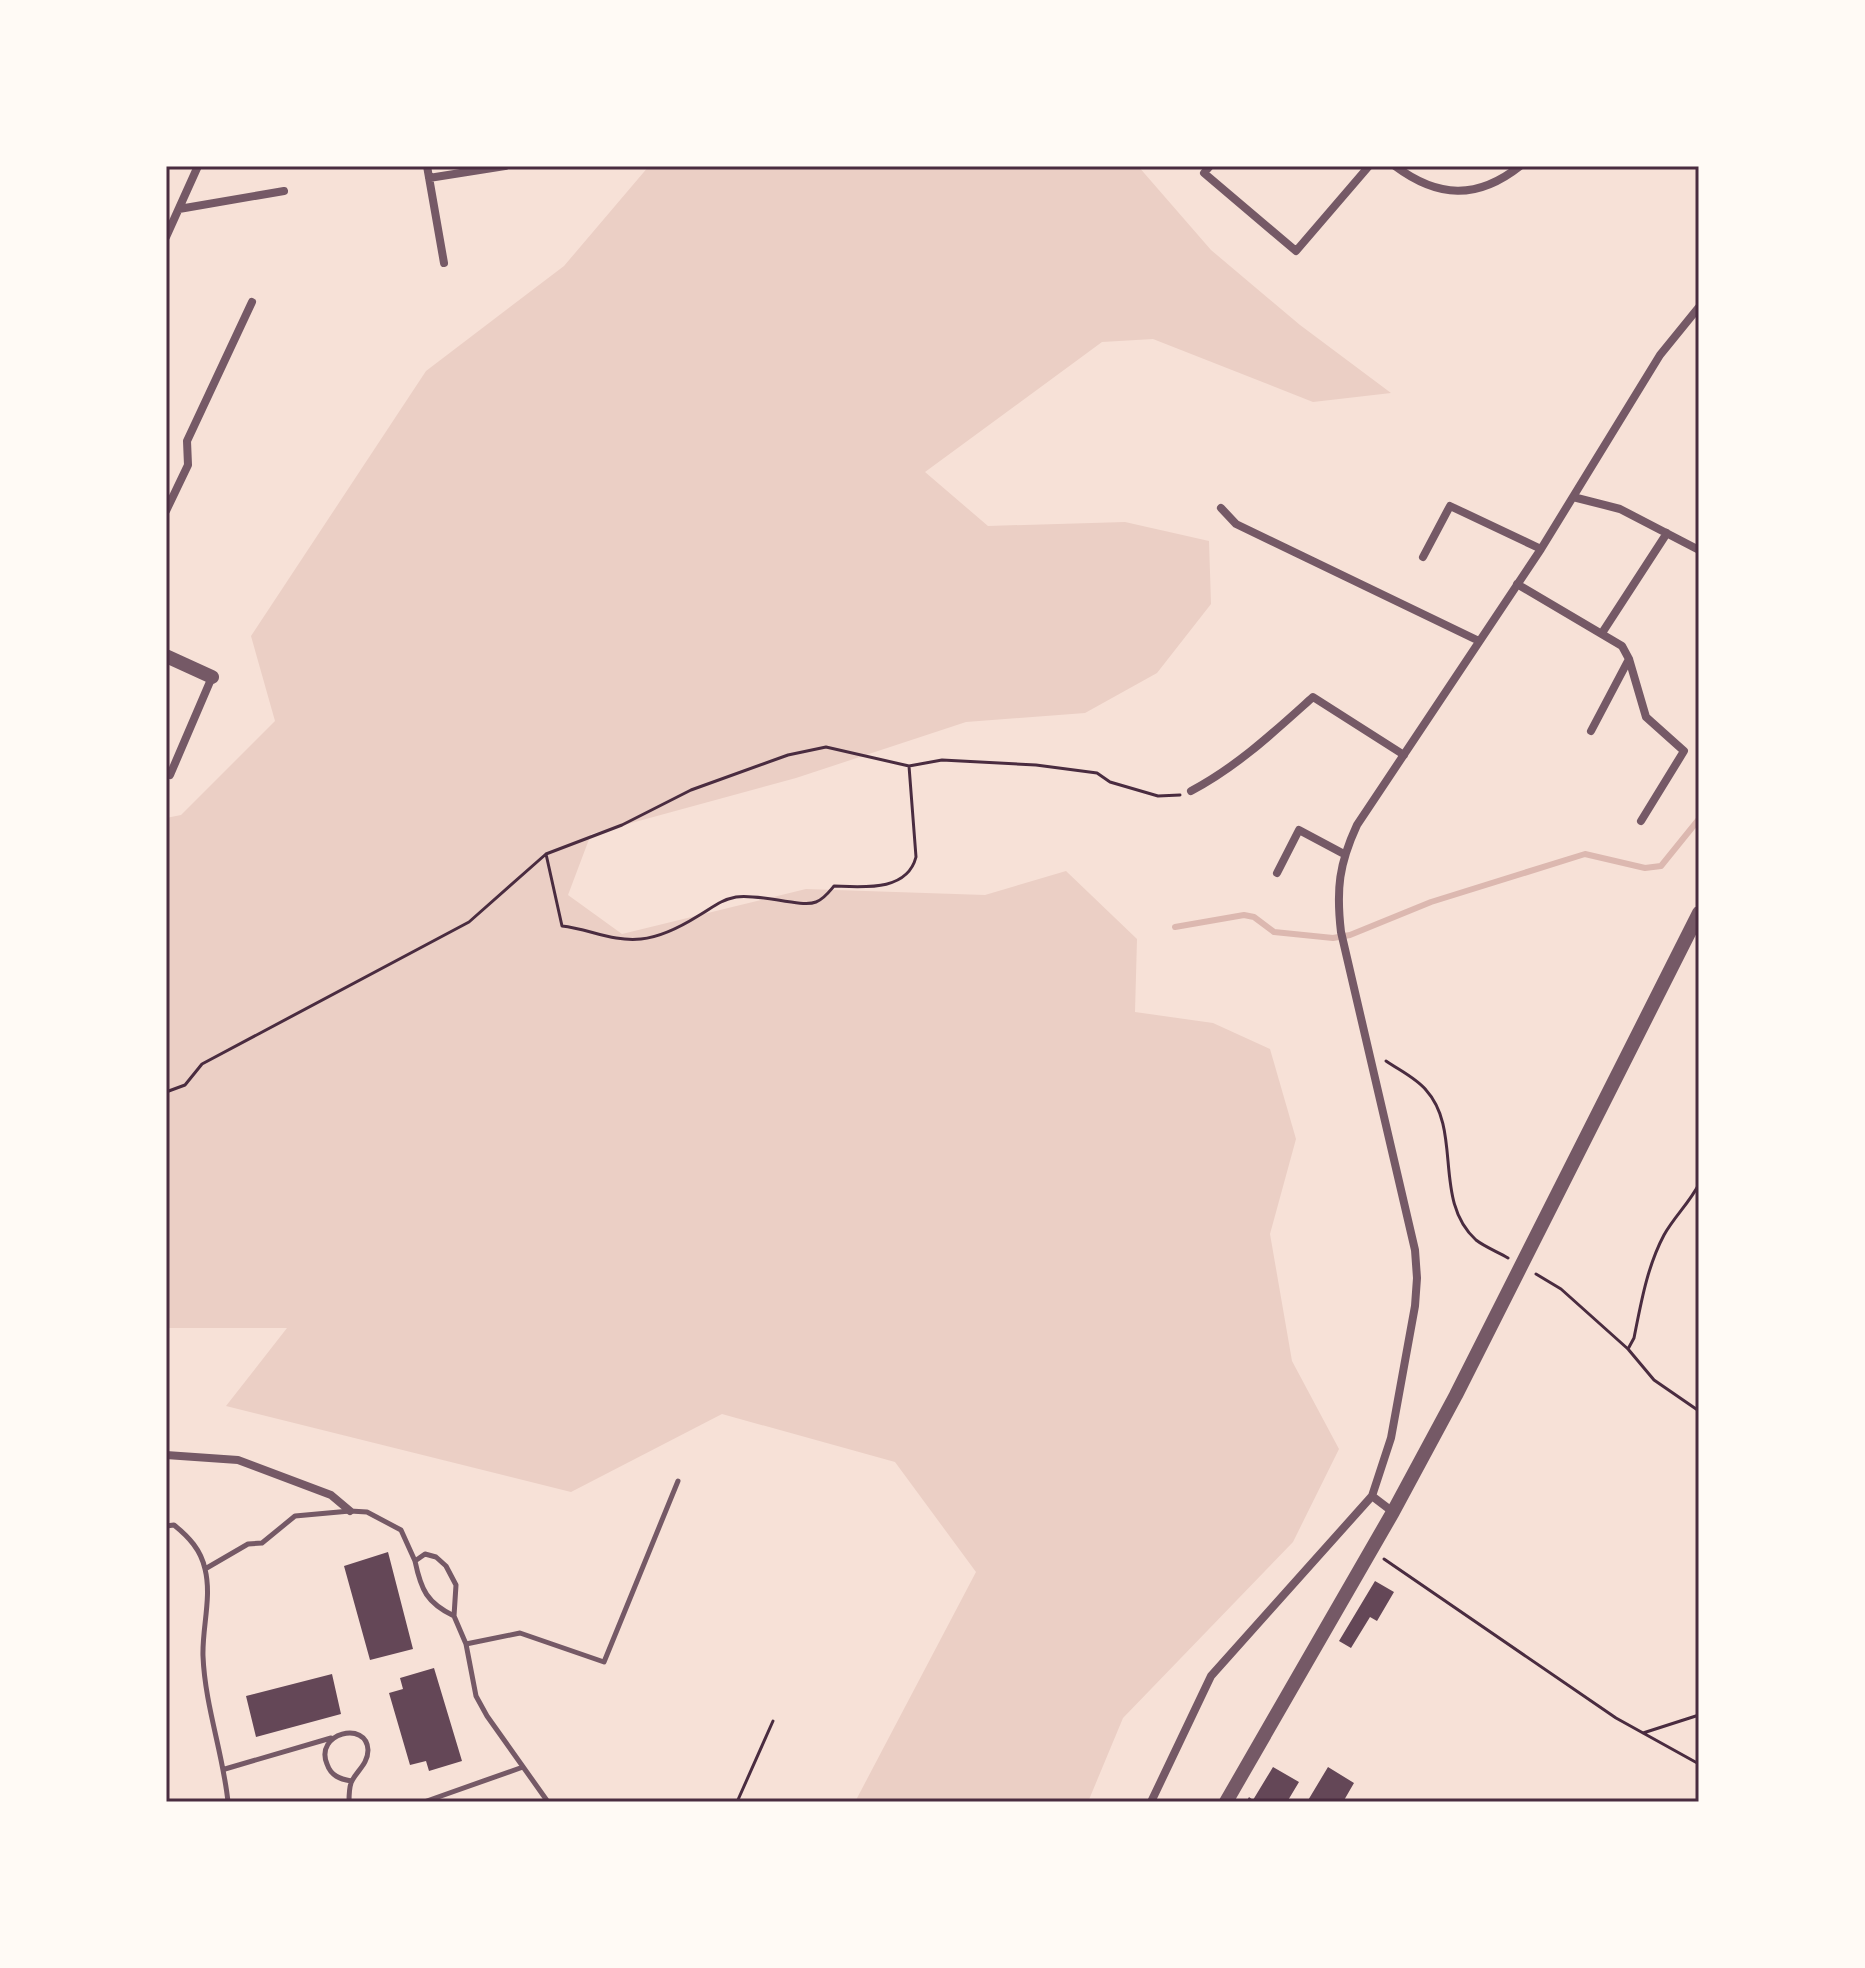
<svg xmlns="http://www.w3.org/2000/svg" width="1865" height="1968" font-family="'Work Sans',sans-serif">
	<rect width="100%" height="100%" fill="#f7e1d7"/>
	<path fill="#ebcfc5" d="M649 166H1138L1211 250 1300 325 1391 393 1313 402 1153 339 1102 342 925 472 988 526 1125 522 1209 541 1211 604 1157 673 1085 713 966 722 796 778 591 834 568 895 622 934 806 889 985 895 1066 871 1137 939 1135 1012 1213 1023 1270 1049 1296 1139 1270 1234 1292 1361 1339 1449 1293 1542 1123 1718 1088 1802H855L976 1572 895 1462 722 1414 571 1492 226 1406 287 1328H166V818L181 815 275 721 251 636 426 371 564 266Z"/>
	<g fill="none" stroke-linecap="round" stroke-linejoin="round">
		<path stroke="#dcb8b0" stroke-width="6" d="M1175 927 1244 915 1254 917 1274 932 1333 938 1350 935 1431 902 1585 854 1645 868 1661 866 1699 819"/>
	</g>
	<path fill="#644757" d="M388 1552 413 1649 370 1660 344 1566Z
		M1375 1581 1394 1592 1377 1621 1370 1617 1351 1648 1339 1641Z
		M434 1668 462 1761 429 1771 426 1761 410 1765 389 1693 403 1689 400 1678Z
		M332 1674 341 1714 256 1737 246 1696Z
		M1273 1767 1299 1782 1287 1802H1246L1249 1797 1253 1800Z
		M1328 1767 1354 1783 1343 1802H1307Z"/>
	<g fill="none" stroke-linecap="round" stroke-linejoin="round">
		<path stroke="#4a2c40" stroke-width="3" d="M909 766 916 857C907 892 863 887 834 886 829 892 824 899 816 902 801 908 759 893 736 897 720 900 712 908 698 916 682 926 661 937 641 939 613 942 589 929 562 926L546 854 622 825 691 790 788 755 826 747 909 766 942 760 1036 765 1097 773 1110 782 1158 796 1180 795
			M1386 1061C1399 1070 1416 1078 1426 1090 1463 1131 1432 1200 1476 1240 1485 1247 1498 1252 1508 1258
			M166 1092 185 1085 202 1064 469 922 546 854
			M1536 1274 1561 1289 1628 1349 1654 1380 1699 1411
			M1628 1349 1634 1338C1641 1303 1647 1267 1664 1235 1674 1217 1690 1202 1699 1184
			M1384 1559 1616 1718 1699 1764
			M1643 1733 1699 1715
			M737 1802 773 1721"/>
		<path stroke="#755966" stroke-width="5" d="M166 1526 174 1525C189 1537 201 1550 205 1569 212 1597 202 1628 203 1656 205 1706 223 1753 228 1802
			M205 1569 248 1544 262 1543 295 1516 350 1511 367 1512 401 1530 415 1561
			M454 1616C427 1603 421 1590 415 1561L425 1554 436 1557 446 1566 456 1585 454 1616 466 1644 476 1696 487 1716 548 1802
			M466 1644 520 1633 604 1662 678 1481
			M225 1769 331 1738
			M349 1802C349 1796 349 1789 351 1783 355 1772 368 1765 368 1750 367 1720 314 1733 327 1764 331 1776 340 1779 351 1781
			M424 1802 523 1767"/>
		<path stroke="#755966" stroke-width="8" d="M427 166 444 263
			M1210 166 1204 173 1296 251 1369 166
			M1395 166C1438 198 1477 200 1520 166
			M429 178 505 166
			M179 209 284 191
			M166 237 198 166
			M1573 497 1620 509 1699 550
			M1221 508 1236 524 1479 641
			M166 511 188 465 187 441 252 302
			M1423 557 1450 506 1541 549
			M1517 584 1622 646 1629 659 1646 717 1684 751 1641 821
			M1602 633 1667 533
			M1591 731 1629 659
			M170 775 212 677
			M1191 791C1238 766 1274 732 1313 697L1404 755
			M1277 873 1299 830 1344 854
			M166 1455 238 1460 331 1495 350 1511
			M1393 1512 1372 1496 1391 1438 1415 1306 1417 1278 1415 1250 1341 932C1336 889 1339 864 1357 825L1541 549 1660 355 1699 307
			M1151 1802 1211 1676 1372 1496"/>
		<path stroke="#755966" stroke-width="14" d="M166 656 212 677
			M1226 1802 1393 1512 1456 1395 1699 913"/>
	</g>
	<rect width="1865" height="1968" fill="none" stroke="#fffaf5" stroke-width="336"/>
	<rect x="168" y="168" width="1529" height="1632" fill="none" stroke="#4a2c40" stroke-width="3"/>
</svg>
